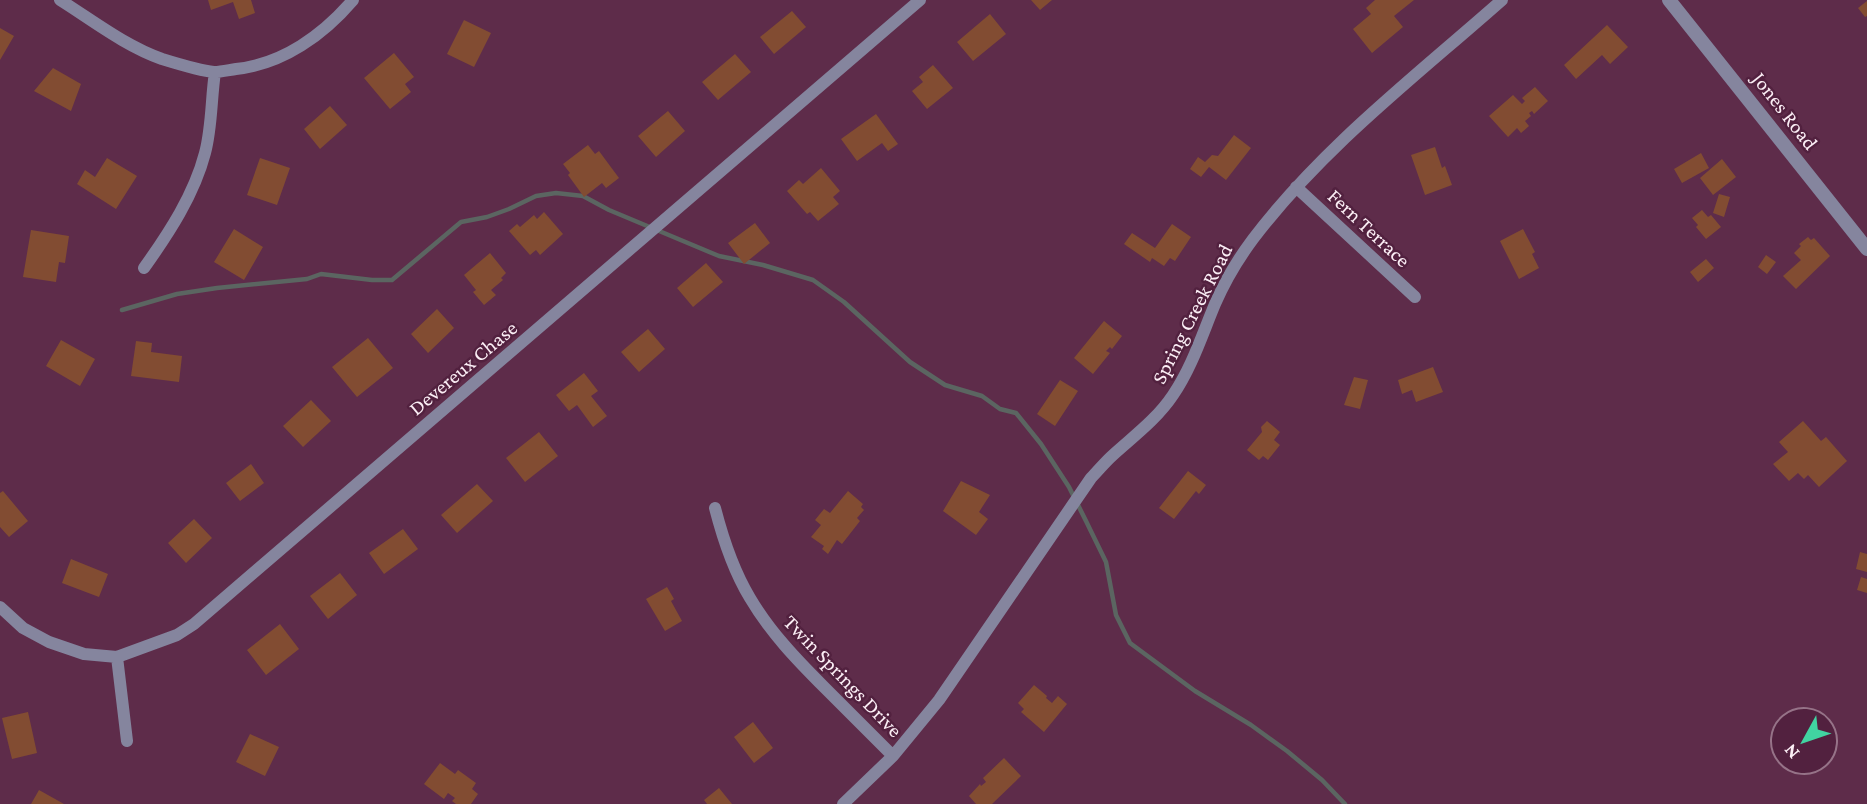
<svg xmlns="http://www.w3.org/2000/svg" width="1867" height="804" font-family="'Crimson Pro',serif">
	<rect width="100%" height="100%" fill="#5e2c4a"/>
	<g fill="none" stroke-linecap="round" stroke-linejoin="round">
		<path stroke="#5b6561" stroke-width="4.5" d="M122 310 177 294 217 288 307 279 321 274 372 280H392L461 222 487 217 509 209 536 196 556 193 583 196 609 210 719 256 763 265 813 280 844 302 910 362 945 385 982 396 1000 409 1016 413 1041 444 1069 487 1086 521 1106 562 1116 615 1130 643 1195 691 1251 725 1287 751 1322 780 1345 804"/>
	</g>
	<path fill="#824c32" d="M208 0H251L255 13 239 19 233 2 211 10Z
		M1031 0H1052L1040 10Z
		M1375 0H1414L1394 16 1403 27 1372 53 1353 29 1371 14 1366 8Z
		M1867 1V16L1865 17 1858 8Z
		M792 11 806 27 774 54 760 37Z
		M990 14 1006 34 973 61 957 42Z
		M464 20 491 33 474 67 447 54Z
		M1607 25 1628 47 1610 64 1602 55 1576 79 1564 65Z
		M0 28 14 36 0 60Z
		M394 53 414 77 405 84 411 92 390 109 364 78Z
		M735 54 751 72 718 100 702 82Z
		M933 65 953 88 927 109 912 91 923 82 919 77Z
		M53 68 81 84 71 111 34 91Z
		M1535 87 1548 101 1534 114 1532 111 1529 113 1531 116 1525 121 1529 126 1521 133 1517 128 1508 137 1489 116 1513 95 1522 104 1525 101 1522 98Z
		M330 106 347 125 320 149 304 129Z
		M668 111 685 131 656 157 638 136Z
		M876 114 898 144 888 151 882 143 857 161 841 139Z
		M1234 135 1251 148 1226 180 1209 167 1201 177 1190 169 1198 157 1205 162 1212 155 1218 156Z
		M588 145 595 154 599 151 619 178 606 188 602 183 584 197 568 175 570 173 563 164Z
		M1435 147 1442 168 1445 166 1452 185 1425 195 1411 155Z
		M1701 153 1709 168 1682 183 1674 169Z
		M107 158 137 176 116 209 77 184 85 170 95 177Z
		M260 158 290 168 277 205 247 195Z
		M1722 159 1736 177 1713 195 1700 178Z
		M821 168 840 191 833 197 839 204 818 221 810 212 807 214 787 191 799 180 803 184Z
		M1719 194 1730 197 1724 217 1713 213Z
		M1702 210 1708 217 1711 215 1721 227 1706 239 1696 227 1698 225 1692 218Z
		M544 212 563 234 540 255 536 250 530 255 509 231 517 224 520 227 534 215 537 219Z
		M755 223 770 243 744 264 728 243Z
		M1172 224 1191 237 1175 261 1170 258 1164 266 1152 258 1150 262 1124 244 1132 233 1155 248Z
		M234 229 263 247 244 280 214 262Z
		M1523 229 1535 252 1532 254 1539 268 1519 279 1500 241Z
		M31 230 69 236 65 263 59 262 56 282 23 277Z
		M1808 237 1811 240 1814 238 1830 256 1796 289 1783 276 1801 260 1794 253 1801 246 1799 244Z
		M490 253 506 273 501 278 503 280 491 290 496 295 484 305 473 292 476 290 464 275Z
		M1766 255 1776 262 1767 274 1758 267Z
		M1706 259 1714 268 1698 282 1690 272Z
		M706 263 723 282 693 307 677 288Z
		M437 309 454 328 428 353 411 334Z
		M1104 321 1122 336 1112 349 1110 347 1106 351 1110 353 1093 374 1074 358Z
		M648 329 665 349 639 372 621 352Z
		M368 338 393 368 357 397 332 367Z
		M61 340 95 359 80 386 46 366Z
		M136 341 152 343 151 352 182 356 179 382 131 376Z
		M1433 367 1443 392 1416 402 1412 390 1402 394 1398 380Z
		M584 373 598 391 591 396 607 416 593 427 577 405 569 411 556 395Z
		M1354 377 1368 380 1360 409 1344 405Z
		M1060 380 1078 391 1055 426 1037 414Z
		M311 400 331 421 303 447 283 426Z
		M1267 421 1280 432 1274 440 1280 445 1268 460 1263 456 1259 460 1247 450 1262 432 1261 427Z
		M1803 421 1821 441 1826 437 1847 461 1819 487 1808 475 1804 479 1798 473 1789 481 1773 464 1788 452 1779 442Z
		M539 432 558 456 525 482 506 458Z
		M251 464 264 483 240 501 226 483Z
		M1188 471 1206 485 1199 494 1196 491 1174 519 1159 508Z
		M961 481 990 495 979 512 988 519 976 535 943 511Z
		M477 484 493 501 457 533 441 515Z
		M3 491 28 521 9 537 0 527V493Z
		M848 491 863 504 861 507 864 510 857 518 860 521 842 544 837 540 828 554 822 549 824 546 811 537 821 525 815 520 824 509 830 513Z
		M194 519 212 538 186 563 168 543Z
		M403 529 418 549 384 574 369 553Z
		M1860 552 1867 554V572L1856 569Z
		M71 559 108 574 99 597 62 583Z
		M340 573 357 595 328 619 310 596Z
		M1861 577 1867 579V593L1857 590Z
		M667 587 674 599 671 601 682 621 665 631 646 599Z
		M280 624 299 649 266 675 247 650Z
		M1034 685 1047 696 1046 698 1052 703 1058 696 1067 704 1044 732 1021 712 1024 709 1018 703Z
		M28 712 37 753 12 759 2 718Z
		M753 722 773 748 754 763 734 737Z
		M250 734 279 747 265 776 236 762Z
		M1004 758 1021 776 992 804H976L969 796 980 784 981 786 986 782 983 778Z
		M440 763 455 774 458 770 476 783 472 789 478 794 471 804H456L452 801 455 798 448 793 444 799 424 784Z
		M719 788 732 804H707L704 800Z
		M39 790 64 804H31Z"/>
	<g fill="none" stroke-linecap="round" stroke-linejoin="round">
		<path stroke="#85859e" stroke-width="12" d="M60 0C92 20 125 46 162 59 175 63 201 71 214 72 221 72 229 70 236 69 283 64 323 35 353 0
			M1296 187 1415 297
			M144 268C169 233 194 195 205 153 212 127 211 99 215 72
			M715 508C723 539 733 570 750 598 770 632 797 660 825 688 848 711 870 733 893 756
			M0 607 23 628 49 642 84 654 117 657 177 635 194 624 920 0
			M117 657 127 741
			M843 804 893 756 939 700 1091 478C1098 471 1105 462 1113 455 1134 436 1157 419 1173 395 1192 367 1202 335 1215 304 1225 281 1238 259 1253 239 1323 147 1416 76 1502 0"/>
		<path stroke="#85859e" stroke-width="14" d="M1669 0 1867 249"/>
	</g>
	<g text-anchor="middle" stroke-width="5" stroke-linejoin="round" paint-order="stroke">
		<g font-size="21" fill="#fbeef5" stroke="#52213f">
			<text transform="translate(1785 111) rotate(52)" y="7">Jones Road</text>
			<text transform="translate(1369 228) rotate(43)" y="7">Fern Terrace</text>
			<text transform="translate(1192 314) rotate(-63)" y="7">Spring Creek Road</text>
			<text transform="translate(463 368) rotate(-40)" y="7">Devereux Chase</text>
			<text transform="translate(843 676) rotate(46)" y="7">Twin Springs Drive</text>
		</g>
	</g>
	<g transform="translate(1804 741) rotate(230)"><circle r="33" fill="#52213f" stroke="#967388" stroke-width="2"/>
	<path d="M0-5L12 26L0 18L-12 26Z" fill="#41d4a1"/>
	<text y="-10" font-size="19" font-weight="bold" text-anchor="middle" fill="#fbeef5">N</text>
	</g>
</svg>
